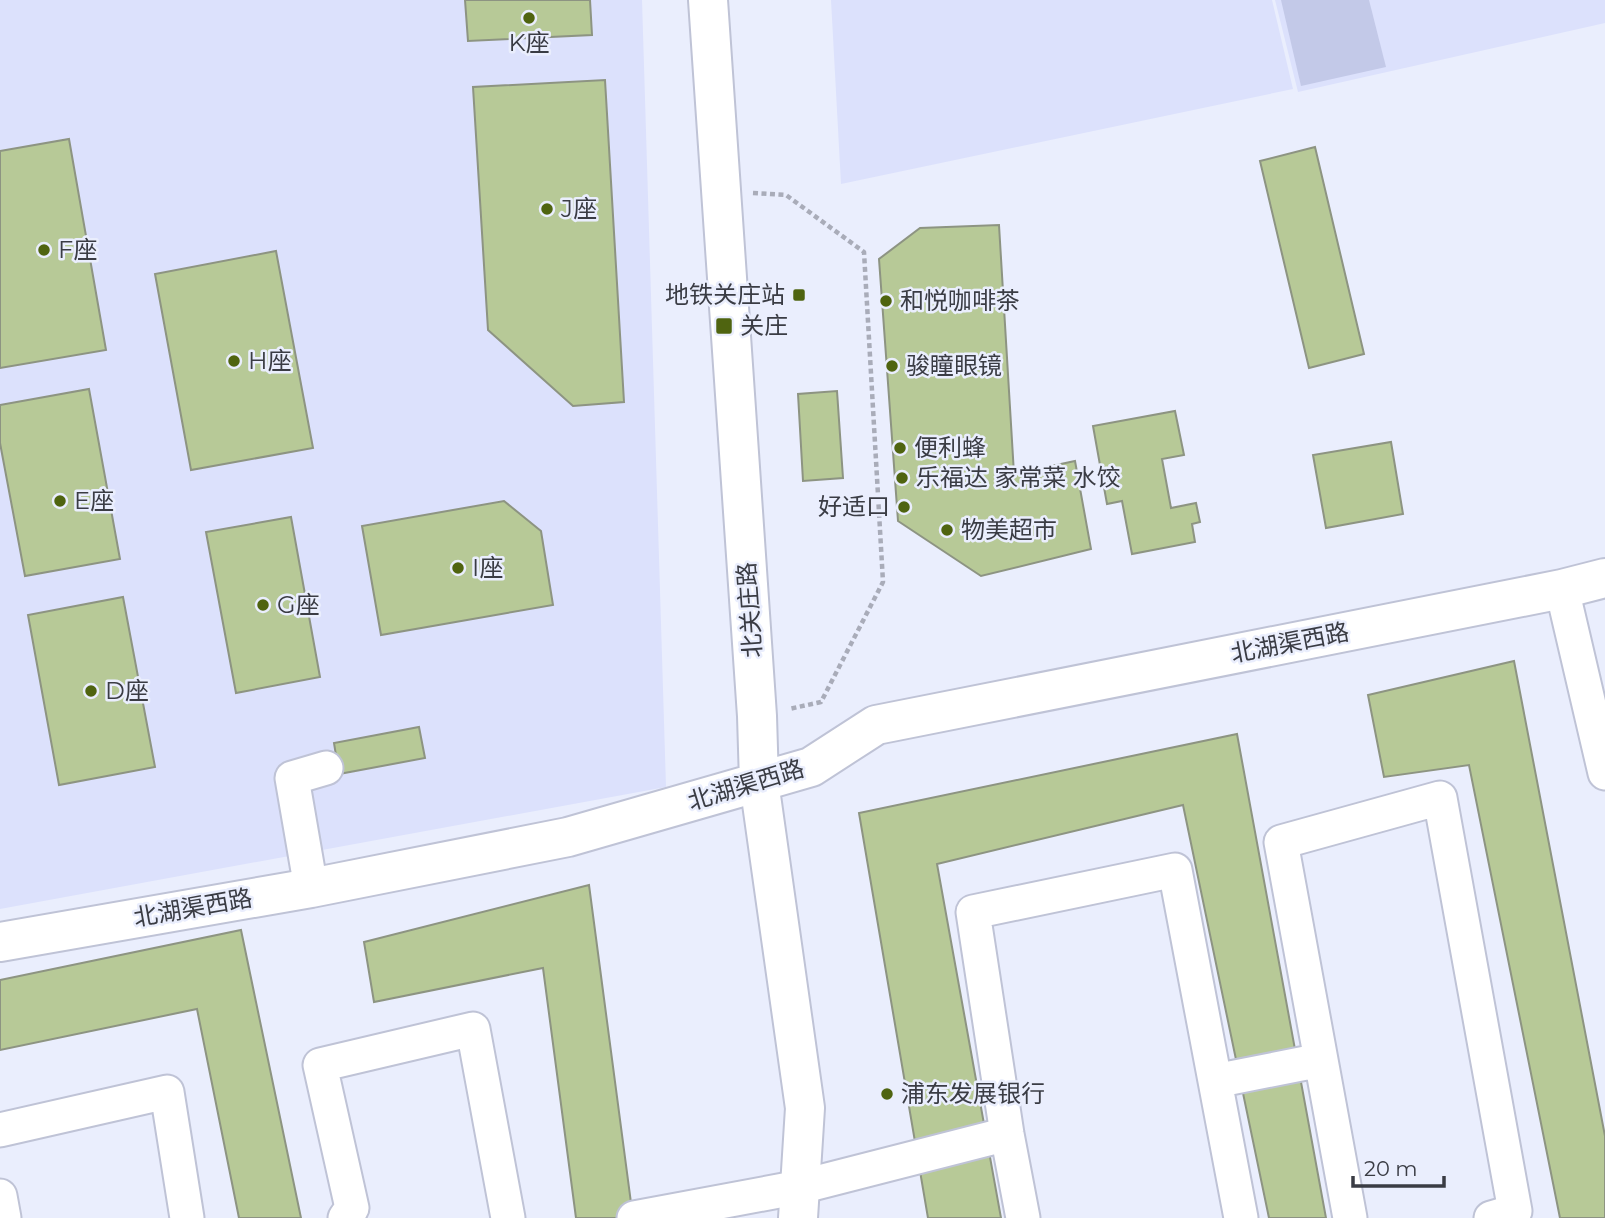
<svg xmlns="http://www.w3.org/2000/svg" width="1605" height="1218" font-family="Montserrat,'Noto Sans SC',sans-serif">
	<rect width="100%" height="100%" fill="#eaeefd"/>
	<path fill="#dce1fc" d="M0 0H642L666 787 0 909Z
		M831 0H1272L1293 89 841 184Z
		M1275 0H1605V23L1298 92Z"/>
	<path fill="#c3c9e8" d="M1281 0H1369L1386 67 1301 86Z"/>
	<path fill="#b7c997" stroke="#8d9482" stroke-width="2" d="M465 0H590L592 35 468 41Z
		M605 80 624 402 573 406 488 330 473 87Z
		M69 139 106 350 0 368V151Z
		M1315 147 1364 354 1309 368 1260 161Z
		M999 225 1014 474 1075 461 1091 549 981 576 898 521 879 259 920 228Z
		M276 251 313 448 191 470 155 274Z
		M89 389 120 559 25 576 0 443V405Z
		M837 391 843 478 803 481 798 394Z
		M1175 411 1184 455 1162 459 1171 508 1196 503 1200 522 1192 524 1195 542 1132 554 1122 501 1107 504 1093 426Z
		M1391 442 1403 514 1326 528 1313 455Z
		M504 501 541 531 553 605 381 635 362 526Z
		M291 517 320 677 236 693 206 532Z
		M123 597 155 767 59 785 28 615Z
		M1514 661 1605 1136V1218H1560L1469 765 1384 777 1368 695Z
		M419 727 425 758 339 774 334 743Z
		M1237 734 1326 1218H1269L1183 805 937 864 1001 1218H928L859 813Z
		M589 885 633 1218H576L543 968 374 1002 364 942Z
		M241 930 301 1218H239L197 1009 0 1050V980Z"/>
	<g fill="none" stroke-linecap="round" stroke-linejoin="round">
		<g stroke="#bfc3d6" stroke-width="37">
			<path id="street" d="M1562 589 1605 773
				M311 888 292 778 326 768
				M1215 1081 1321 1060
				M0 1130 167 1092 187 1218
				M0 1196 4 1218
				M345 1218 352 1208 320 1065 473 1029 508 1218
				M634 1218 800 1187 1007 1134
				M1023 1218 1007 1134 973 912 1175 870 1241 1218
				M1350 1218 1281 842 1440 798 1515 1211 1491 1218"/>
		</g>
		<g stroke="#bfc3d6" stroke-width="42">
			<path id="secondary" d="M708 0 757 716 759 782 805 1108 798 1218
				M0 942 311 888 568 837 811 767 876 725 1562 589 1605 578"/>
		</g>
		<path stroke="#a9acb9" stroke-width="4.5" stroke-dasharray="5 3.5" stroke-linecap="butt" d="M753 193 786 195 864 252 883 582 821 702 789 709"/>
		<use href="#street" stroke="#fff" stroke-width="33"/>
		<use href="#secondary" stroke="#fff" stroke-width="38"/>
	</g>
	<g fill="#4f6410" stroke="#eaeefd" stroke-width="2.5">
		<circle cx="529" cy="18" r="7"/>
		<circle cx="547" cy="209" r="7"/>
		<circle cx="44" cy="250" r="7"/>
		<rect x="792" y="288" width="14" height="14" rx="3.5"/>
		<circle cx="886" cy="301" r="7"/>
		<rect x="715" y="317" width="18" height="18" rx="3.5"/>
		<circle cx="234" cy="361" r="7"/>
		<circle cx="892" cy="366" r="7"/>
		<circle cx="900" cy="448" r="7"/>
		<circle cx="902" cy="478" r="7"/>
		<circle cx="60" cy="501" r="7"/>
		<circle cx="904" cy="507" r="7"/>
		<circle cx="947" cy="530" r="7"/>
		<circle cx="458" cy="568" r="7"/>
		<circle cx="263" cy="605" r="7"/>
		<circle cx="91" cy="691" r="7"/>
		<circle cx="887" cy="1094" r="7"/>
	</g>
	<g text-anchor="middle" stroke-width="5" stroke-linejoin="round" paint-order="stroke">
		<g font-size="24" fill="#3a3c44" stroke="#eaeefd" text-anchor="start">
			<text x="529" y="51" text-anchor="middle">K座</text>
			<text x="561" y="217">J座</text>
			<text x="58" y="258">F座</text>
			<text x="785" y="303" text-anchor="end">地铁关庄站</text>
			<text x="900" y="309">和悦咖啡茶</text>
			<text x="740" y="334">关庄</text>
			<text x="248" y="369">H座</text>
			<text x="906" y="374">骏瞳眼镜</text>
			<text x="914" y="456">便利蜂</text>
			<text x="916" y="486">乐福达 家常菜 水饺</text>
			<text x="74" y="509">E座</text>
			<text x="890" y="515" text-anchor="end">好适口</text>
			<text x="961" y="538">物美超市</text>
			<text x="472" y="576">I座</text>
			<text x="277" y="613">G座</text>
			<text x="105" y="699">D座</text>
			<text x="901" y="1102">浦东发展银行</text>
		</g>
		<g font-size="24" fill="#3a3c44" stroke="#eaeefd">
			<text transform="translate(750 610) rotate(-94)" y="8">北关庄路</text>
			<text transform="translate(1290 643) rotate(-11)" y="8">北湖渠西路</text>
			<text transform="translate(746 785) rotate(-17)" y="8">北湖渠西路</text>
			<text transform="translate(193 908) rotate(-10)" y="8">北湖渠西路</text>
		</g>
	</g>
	<path d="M1353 1176v10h91v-10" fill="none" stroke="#3a3c44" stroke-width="3.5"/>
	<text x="1364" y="1176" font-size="21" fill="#3a3c44" stroke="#eaeefd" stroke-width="5" paint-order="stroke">20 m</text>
</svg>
